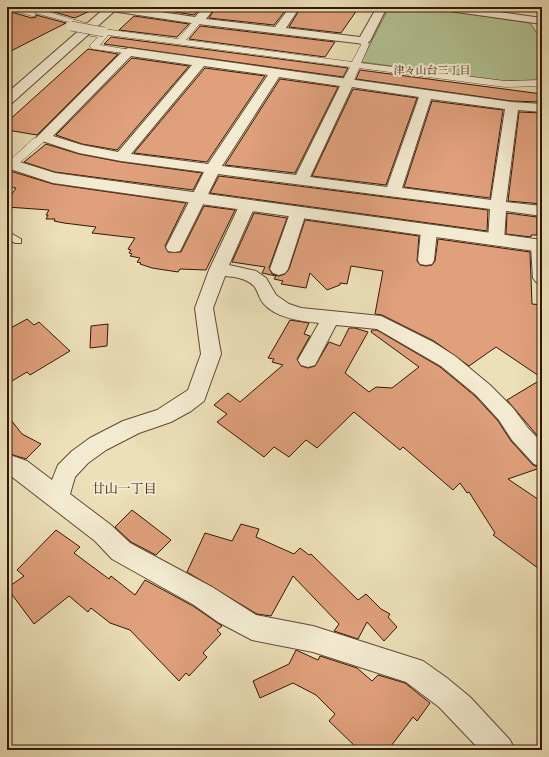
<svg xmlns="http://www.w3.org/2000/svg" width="549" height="757" font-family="'Old Standard TT','Noto Serif JP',serif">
	<rect width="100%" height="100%" fill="#ece0b8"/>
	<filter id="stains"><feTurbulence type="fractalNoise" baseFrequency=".005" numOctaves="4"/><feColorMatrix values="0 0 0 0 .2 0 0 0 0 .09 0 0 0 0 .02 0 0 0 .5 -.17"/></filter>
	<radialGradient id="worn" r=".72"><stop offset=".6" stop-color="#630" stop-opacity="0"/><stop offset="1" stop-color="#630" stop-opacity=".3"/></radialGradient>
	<path fill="#b3c393" stroke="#736e4d" d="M389 7H422L530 23 542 40V80L504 81 361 62Z"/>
	<path fill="#dfa07b" stroke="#331807" d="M37 7H98L75 18Z
		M143 7H202L194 15Z
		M216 7H288L274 25 209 18Z
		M301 7H331L357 10 341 33 289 27Z
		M7 11 32 18 36 17V15L66 23 7 53Z
		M134 16 189 24 177 37 119 30Z
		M200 26 335 42 325 57 189 39Z
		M111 37 348 68 343 77 104 44Z
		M88 49 118 54 37 135 7 130V122Z
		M132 58 189 66 117 150 82 144 56 135Z
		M205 68 265 76 207 162 134 153Z
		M360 70 542 94V102L511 101 356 79Z
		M280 79 338 87 295 173 225 165Z
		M353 89 417 98 386 185 312 176Z
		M432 101 503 110 490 198 404 187Z
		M519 112 542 113V204L508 201Z
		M46 144 79 154 121 162 202 173 193 190 55 172 24 162Z
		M10 171 53 184 186 203 165 246 168 252H181L204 206 235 210 206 270 180 269 178 272 152 268 140 264 141 263 137 262 140 258 130 256 132 254 129 253 131 250 128 249 135 238 92 233 96 227 64 223 54 221 55 219H46L48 215H46L49 210 7 207V201L16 188 7 187V173Z
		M219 176 488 210 487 231 210 193Z
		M254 213 287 218 269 268 272 274 279 276 285 274 289 269 305 220 419 236 417 261 420 265 426 266 432 265 435 261 438 239 530 252 532 304 542 305V378L496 347 469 366 434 341 382 315 375 314 383 271 351 266 347 284 340 283V285L327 290 310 273 306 288 281 284 283 281 274 279 276 276 262 273 265 267 232 262Z
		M507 213 537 217V235H531V237L506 234Z
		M27 319 34 325 39 322 70 351 30 375 27 372 7 384V330Z
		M290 320 309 323 304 334 310 336 297 359 301 366 308 368 315 366 329 342 340 346 349 328H355L368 332 345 373 369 392 376 387 392 388 419 367 371 332 372 330H377L440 367 475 396 498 421 511 441 533 465 540 468 508 479 542 502V571L493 535 495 533 469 492 467 493 460 483 453 490 403 447 400 450 354 412 317 448 306 440 289 457 274 447 264 457 217 422 227 414 214 405 228 393 240 402 283 365 272 362 274 359 268 358Z
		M108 324 107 346 90 348 91 326Z
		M542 379V441L507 400Z
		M7 415 22 434 41 444 26 459 7 453Z
		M132 510 171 540 156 555 131 542 115 527Z
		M241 524 259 529 256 537 294 554 300 548 309 555 311 554 358 600 366 594 381 609 390 614 388 617 397 627 384 641 367 622 358 639 334 631 339 624 293 576 271 616 257 614 187 572 205 533 232 541Z
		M56 530 80 547 74 553 109 579 111 576 135 595 145 580 193 606 222 626 217 630 221 634 203 653 207 657 189 676 186 673 179 681 130 630 110 623 91 608 88 612 69 596 34 624 7 588 24 576 17 570Z
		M296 650 318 660 320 656 357 668 372 681 378 675 405 683 430 703 417 721 413 717 388 750H359L329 721 335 714 316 695 293 683 260 698 253 681 289 664Z"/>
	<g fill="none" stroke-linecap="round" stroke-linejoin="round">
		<g stroke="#614a33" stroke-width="2">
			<path id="service" d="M7 231 21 239V243H15L7 238Z"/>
		</g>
		<g stroke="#614a33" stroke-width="1">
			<path id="pedestrian" d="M7 7H32L102 28 98 30 35 13V16H32L7 9Z
				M195 19 202 21 186 40 352 62 361 45 360 41 364 38 367 39 369 45 361 63 505 81 542 80V86L505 87 359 68 353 83 348 86 345 85 343 80 350 67 108 35 100 45 131 50V54L93 49 89 46 98 37 90 36V32L100 33 101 30 104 29 178 39Z
				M44 134 49 137 15 167H7V163L33 139Z"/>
		</g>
		<g stroke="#614a33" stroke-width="2">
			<path id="minor" d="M100 7H126L195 17 204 7H215L206 19 275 27 290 7H300L286 28 360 37 377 7H387L370 41 364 44 198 24 105 10Z
				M437 7H465L542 18V24L442 10Z
				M128 48 511 102 542 104V112L518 110 506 202 542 206V216L506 211 504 240 502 244 496 245 490 244 488 240 490 209 218 174 182 247 180 251 174 252 168 251 166 247 204 172 121 161 79 153 39 140 37 137 124 50ZM131 56 192 65 118 152 82 145 53 136ZM204 66 268 75 208 164 131 154ZM279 77 340 86 296 175 222 166ZM352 87 419 97 387 187 310 177ZM431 99 505 109 491 200 402 188Z
				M247 201 253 203 255 206 229 265 256 271 266 278 276 295 289 304 301 308 381 316 433 342 455 356 490 385 513 408 528 428 542 443V467L534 464 512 440 499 420 476 395 441 366 377 329 336 325 315 365 308 367 301 365 298 360 319 323C300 321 276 318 263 303 259 298 258 291 254 286 246 278 235 277 225 276L213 308 221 354 204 401 191 411 171 422 139 433 106 450 88 463 75 477 70 494 111 525 130 543 212 587 256 615 313 626 423 661 447 678 470 697 510 740 515 750H480L439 707 406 682 313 652 252 640 218 622 194 605 112 559 95 541 7 473V454L27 461 52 480 58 465 72 451 90 438 123 421 157 410 188 390 201 354 195 308 209 270 239 206 241 203Z
				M298 208 304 210 306 213 288 269 285 273 279 275 273 273 270 269 290 213 292 210Z
				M429 226 435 227 437 231 434 260 432 264 426 265 420 264 418 260 421 231 423 227Z
				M539 241 542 242V284L536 282 533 278 531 246 533 242Z"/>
		</g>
		<g stroke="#614a33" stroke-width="2">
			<path id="tertiary" d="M106 7H119L12 103 7 104V93Z
				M7 158 55 173 542 240V252L53 183 7 168Z"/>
		</g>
		<use href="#service" fill="#f3ebd1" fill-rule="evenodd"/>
		<use href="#pedestrian" fill="#f3ebd1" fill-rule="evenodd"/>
		<use href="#minor" fill="#f3ebd1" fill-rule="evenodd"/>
		<use href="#tertiary" fill="#f3ebd1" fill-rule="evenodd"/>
		<g stroke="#614a33" stroke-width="10" stroke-linecap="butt">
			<path id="pedestrian-bridge" d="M71 26 104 32"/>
		</g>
		<use href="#pedestrian-bridge" stroke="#f3ebd1" stroke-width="9"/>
	</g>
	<g text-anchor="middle" stroke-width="4" stroke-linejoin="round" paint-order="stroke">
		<g font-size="11" fill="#331807" stroke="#f3ebd1">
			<text x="432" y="74">津々山台三丁目</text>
		</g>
		<g font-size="13" fill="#331807" stroke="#f3ebd1">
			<text x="124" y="493">廿山一丁目</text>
		</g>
	</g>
	<rect width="549" height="757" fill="none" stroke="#ece0b8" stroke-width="24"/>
	<rect x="8" y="8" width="533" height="741" fill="none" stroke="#331807" stroke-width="2"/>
	<rect x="12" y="12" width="525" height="733" fill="none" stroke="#331807"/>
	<rect width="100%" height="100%" filter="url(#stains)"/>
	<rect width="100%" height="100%" fill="url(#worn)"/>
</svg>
